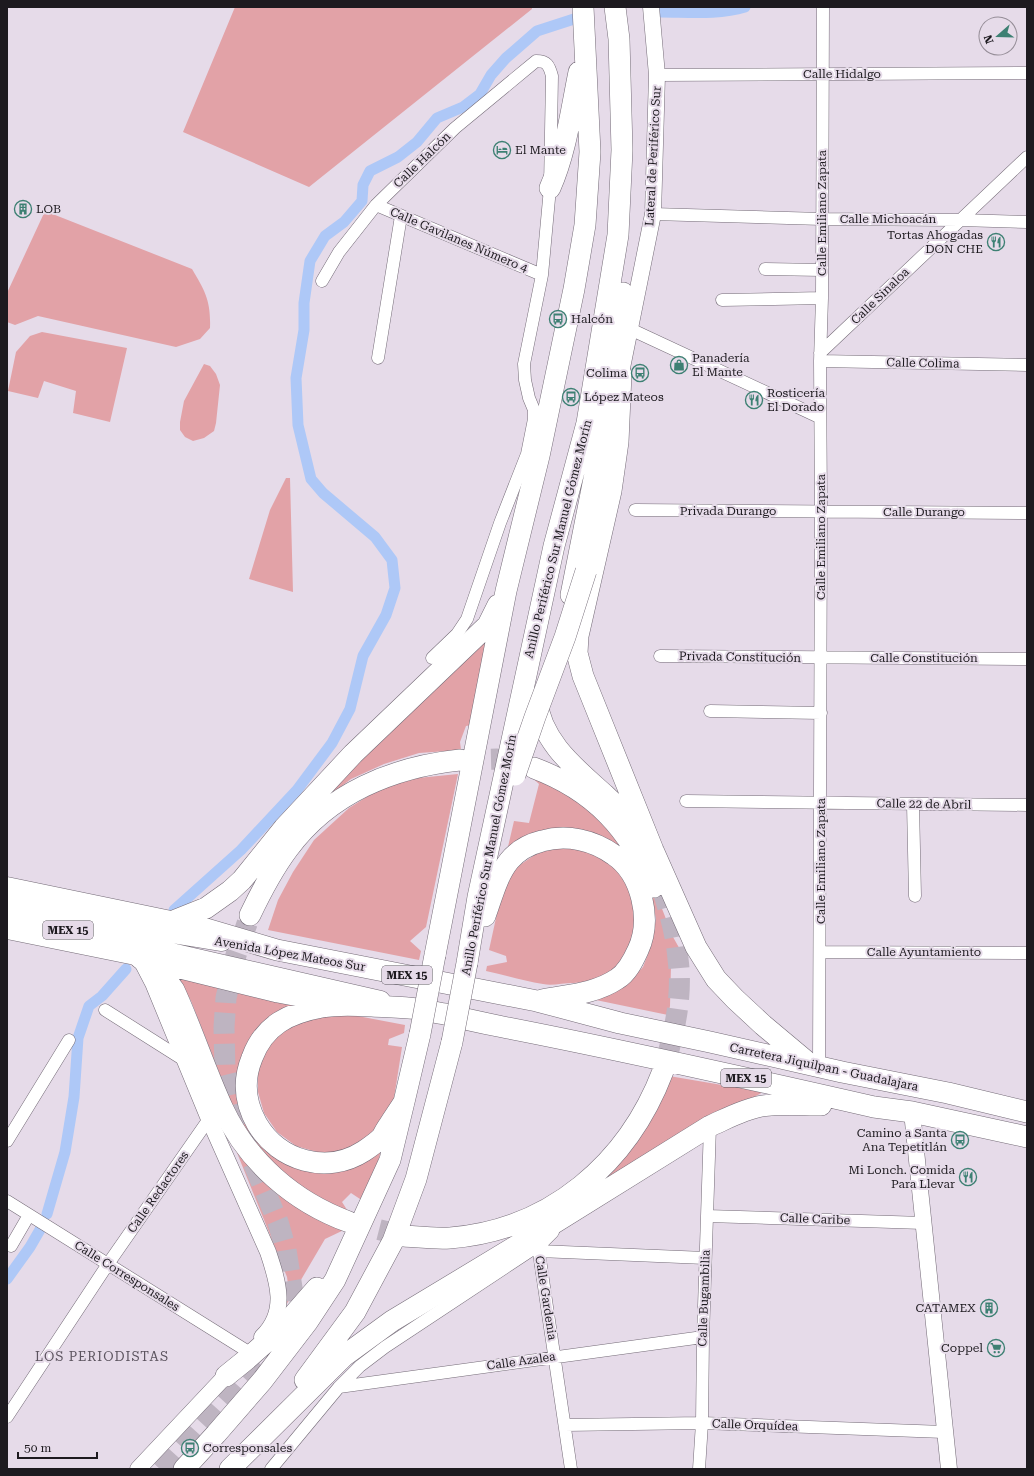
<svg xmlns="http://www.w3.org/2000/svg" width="1034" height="1476" font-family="'Roboto Serif',serif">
	<rect width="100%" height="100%" fill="#e6dbe9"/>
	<path fill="#e2a2a7" d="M235 7H532V9L309 187 183 132Z
		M45 211 192 269C205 291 211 301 210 328L200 339 176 347 38 316 15 325 7 322V293Z
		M42 332 127 348 110 422 73 413 76 391 44 381 38 398 8 391 16 352 30 336Z
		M204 364 210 366 216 374 220 385 216 423 214 431 204 438 193 441 185 437 180 430V422L184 401Z
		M286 478H290L293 592 249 579 270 510Z
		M491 632 471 725 466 726 460 742 461 750 419 753 384 764 351 779 313 808Z
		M458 774 426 927 410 941 421 951 419 960 268 930 278 900 293 872 314 840 349 808 381 788 418 778Z
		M530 776 540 778 601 813 652 883 673 937 686 960 687 965H671L670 1006 668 1015 591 999 626 985 643 967 651 946 656 919 651 893 603 837 507 851 514 821 529 823 539 784Z
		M557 847C573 848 588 848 602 856 649 884 649 963 594 981 588 983 580 982 573 983 563 983 552 986 543 984 524 981 505 975 486 971L487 966 507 962 506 956 489 950 503 886 517 867 536 854Z
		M175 973 304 1002 238 1082 294 1163 381 1151 372 1181 363 1201 351 1193 342 1202 351 1216 323 1202 267 1162 235 1113 191 1001Z
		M347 1014 405 1025 404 1033 389 1039 388 1045 402 1047 392 1111 361 1145 340 1152H317L296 1146 277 1132 264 1113 258 1092V1069L266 1047 280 1030 300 1017Z
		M669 1076 763 1092 586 1193Z
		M225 1123 346 1229 325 1239 285 1307 289 1291 287 1277Z"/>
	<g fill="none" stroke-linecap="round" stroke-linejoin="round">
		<path stroke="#aec8f7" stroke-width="11" d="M661 12C688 12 719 15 745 7
			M174 910 241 850 297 790 332 743 350 709 363 656 386 615 395 588 392 560 375 537 323 493 311 479 298 425 296 378 304 330V303L310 261 325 236 344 222 362 201 363 185 370 171 398 157 417 142 437 118 463 107 480 94 491 75 506 58 537 31 574 19
			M47 1214 65 1152 74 1097 78 1038 89 1006 102 996 126 969
			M7 1279 30 1247 41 1228"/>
		<path stroke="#beb4c1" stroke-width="21" stroke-dasharray="21 10" stroke-linecap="butt" d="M460 760 497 759 524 764
			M662 887C669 911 676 934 678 959 683 997 674 1034 663 1071
			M349 1222 404 1236
			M160 1469 287 1329 292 1306 293 1294 286 1250 278 1222 239 1129 225 1071 224 1027 226 998 236 955 250 915"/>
		<g stroke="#746b77" stroke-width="13">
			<path id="street" d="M657 75 1027 73
				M376 205 542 275
				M653 214 822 219 960 220 1027 222
				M765 269 822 270
				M322 281 339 252 376 205 455 128 536 61C547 61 549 65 552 76L550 188 542 275 524 364 525 380 529 398 534 410V419L527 454 500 523 467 619 457 634 432 658
				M722 300 822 298
				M630 329 819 417
				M820 353 1027 157
				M378 358 401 216
				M820 361 1027 365
				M635 510 1027 513
				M660 656 1027 659
				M710 711 821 713
				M686 801 1027 805
				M913 804 915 896
				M821 952 1027 953
				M105 1010 184 1060
				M819 1066 821 512 820 361 822 298 823 7
				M7 1141 69 1040
				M7 1201 247 1351
				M707 1216 923 1223
				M11 1246 29 1215
				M538 1246 571 1469
				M539 1251 705 1258
				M339 1387 703 1337
				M7 1417 108 1264 209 1119
				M565 1425 702 1423 944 1432
				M271 1469 339 1387 360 1366 385 1347 542 1243 553 1232
				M699 1469 702 1423 703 1337 710 1126"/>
		</g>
		<g stroke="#746b77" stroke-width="17">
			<path id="secondary" d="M622 368 653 214 657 75 651 7
				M7 885 176 920
				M7 931 140 958 153 983 209 1119 268 1252C278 1282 288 1312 262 1337
				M912 1112 949 1469
				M138 1469 234 1367"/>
		</g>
		<g stroke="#746b77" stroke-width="19">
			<path id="primary" d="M7 899 167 933 222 942
				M7 917 167 951 381 1000"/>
		</g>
		<g stroke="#746b77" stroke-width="22">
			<path id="highway" d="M550 188C566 152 571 111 579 72
				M621 374 618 442 611 491 578 636 577 653 583 676 653 850 696 947 716 979 735 999 763 1025 806 1061
				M571 595 605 423 623 293
				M536 698C541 742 575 768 605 795 618 807 630 819 641 833
				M534 768C595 791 629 829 654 887
				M250 915C261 892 273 869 288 849 329 793 393 767 460 760
				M485 916C492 897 497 876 509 861 518 850 530 844 542 841 567 834 593 840 614 855 642 874 652 920 638 950 633 961 627 973 617 979 595 994 566 995 542 1000
				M176 920 277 950 537 1001 620 1023 710 1042 842 1072 948 1093 1027 1112
				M176 920 206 908 230 891 242 880 284 828 353 754 488 625 498 605
				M435 955 506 591 539 456 574 289 585 225 590 152 583 7
				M140 958C154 967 165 976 174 990 192 1029 205 1070 223 1109 248 1162 294 1202 349 1222
				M148 960 278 992 330 1002
				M467 963 478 897 554 546 587 423 618 235 622 150 619 39 615 7
				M404 1102C399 1110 394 1117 389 1125 386 1129 384 1133 382 1137 377 1142 370 1147 364 1151 327 1175 279 1161 257 1124 245 1103 243 1080 252 1058 264 1025 289 1013 322 1007 338 1004 355 1005 372 1006 387 1007 403 1007 418 1009 427 1010 436 1013 445 1014 464 1019 483 1023 503 1027 627 1051 751 1079 874 1107L912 1112 1027 1137
				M404 1236C419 1237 435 1239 450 1238 551 1230 628 1163 663 1071
				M226 1376 247 1359 283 1327 317 1288
				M305 1380 355 1312 393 1241 416 1179 452 1042
				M184 1469 216 1434 262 1381 308 1321 335 1280 390 1160 404 1102 420 1034
				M230 1469 344 1356 392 1321 538 1233 710 1126C726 1119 744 1109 762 1106 782 1103 802 1105 821 1105"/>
		</g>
		<use href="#street" stroke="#fff" stroke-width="12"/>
		<use href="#secondary" stroke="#fff" stroke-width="16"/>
		<use href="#primary" stroke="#fff" stroke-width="18"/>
		<use href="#highway" stroke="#fff" stroke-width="21"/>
		<g stroke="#746b77" stroke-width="22" stroke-linecap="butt">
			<path id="highway-bridge" d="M515 775 535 717 565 637 586 571
				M420 1034 435 955
				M452 1042 467 963"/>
		</g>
		<use href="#highway-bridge" stroke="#fff" stroke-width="21"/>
	</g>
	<defs>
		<g id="hotel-ring" transform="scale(0.9)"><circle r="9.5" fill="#e6dbe9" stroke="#3d8073" stroke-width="1.5"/><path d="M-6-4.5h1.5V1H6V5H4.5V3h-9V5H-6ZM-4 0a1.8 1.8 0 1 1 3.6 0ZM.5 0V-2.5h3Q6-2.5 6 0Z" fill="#3d8073"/></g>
		<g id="building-ring" transform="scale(0.9)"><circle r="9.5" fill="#e6dbe9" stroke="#3d8073" stroke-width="1.5"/><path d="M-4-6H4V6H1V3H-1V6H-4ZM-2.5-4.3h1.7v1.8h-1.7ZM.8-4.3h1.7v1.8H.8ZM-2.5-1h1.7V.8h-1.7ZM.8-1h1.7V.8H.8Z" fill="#3d8073"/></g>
		<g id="restaurant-ring" transform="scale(0.9)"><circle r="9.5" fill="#e6dbe9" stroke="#3d8073" stroke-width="1.5"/><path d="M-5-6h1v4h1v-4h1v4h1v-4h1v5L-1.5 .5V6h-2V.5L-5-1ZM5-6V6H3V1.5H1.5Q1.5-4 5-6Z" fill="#3d8073"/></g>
		<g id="bus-ring" transform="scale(0.9)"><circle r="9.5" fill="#e6dbe9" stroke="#3d8073" stroke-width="1.5"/><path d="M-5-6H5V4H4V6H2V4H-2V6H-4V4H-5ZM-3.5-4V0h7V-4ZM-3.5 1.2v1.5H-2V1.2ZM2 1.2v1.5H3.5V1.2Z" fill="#3d8073"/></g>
		<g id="shop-ring" transform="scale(0.9)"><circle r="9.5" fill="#e6dbe9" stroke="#3d8073" stroke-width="1.5"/><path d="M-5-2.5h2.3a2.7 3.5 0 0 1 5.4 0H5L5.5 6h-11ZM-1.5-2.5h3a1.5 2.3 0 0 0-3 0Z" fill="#3d8073"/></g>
		<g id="supermarket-ring" transform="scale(0.9)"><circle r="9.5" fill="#e6dbe9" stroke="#3d8073" stroke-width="1.5"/><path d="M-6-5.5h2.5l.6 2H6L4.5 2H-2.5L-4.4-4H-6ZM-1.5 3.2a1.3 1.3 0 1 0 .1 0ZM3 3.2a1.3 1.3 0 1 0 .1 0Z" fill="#3d8073"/></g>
	</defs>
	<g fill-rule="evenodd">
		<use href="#hotel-ring" x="502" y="150"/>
		<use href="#building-ring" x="23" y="209"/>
		<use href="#restaurant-ring" x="996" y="242"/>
		<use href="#bus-ring" x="558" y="319"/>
		<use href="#shop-ring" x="679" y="365"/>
		<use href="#bus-ring" x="640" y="373"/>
		<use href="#bus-ring" x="571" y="397"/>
		<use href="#restaurant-ring" x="754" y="400"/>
		<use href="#bus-ring" x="960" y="1140"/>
		<use href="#restaurant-ring" x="968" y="1177"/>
		<use href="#building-ring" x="989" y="1308"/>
		<use href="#supermarket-ring" x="996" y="1348"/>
		<use href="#bus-ring" x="190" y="1448"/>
	</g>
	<g text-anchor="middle" stroke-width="4" stroke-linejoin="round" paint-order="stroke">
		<g fill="#e6dbe9" stroke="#59545c" stroke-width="1">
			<rect x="43" y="921" width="50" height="18" rx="3"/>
			<rect x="382" y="966" width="50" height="18" rx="3"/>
			<rect x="721" y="1069" width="50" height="18" rx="3"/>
		</g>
		<g font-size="11" font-weight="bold" fill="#1d1a1f">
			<text x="68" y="934">MEX 15</text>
			<text x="407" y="979">MEX 15</text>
			<text x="746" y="1082">MEX 15</text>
		</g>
		<g font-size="12" fill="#1d1a1f" stroke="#e6dbe9">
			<text x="842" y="78">Calle Hidalgo</text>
			<text transform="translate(653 156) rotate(-87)" y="4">Lateral de Periférico Sur</text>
			<text transform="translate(422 160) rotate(-44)" y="4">Calle Halcón</text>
			<text transform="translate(822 213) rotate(-90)" y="4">Calle Emiliano Zapata</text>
			<text x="888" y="223">Calle Michoacán</text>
			<text transform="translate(459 240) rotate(23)" y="4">Calle Gavilanes Número 4</text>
			<text transform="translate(880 296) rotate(-44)" y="4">Calle Sinaloa</text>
			<text transform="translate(923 363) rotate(1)" y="4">Calle Colima</text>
			<text x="728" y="515">Privada Durango</text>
			<text x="924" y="516">Calle Durango</text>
			<text transform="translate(821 537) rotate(-90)" y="4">Calle Emiliano Zapata</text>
			<text transform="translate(558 539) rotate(-76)" y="4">Anillo Periférico Sur Manuel Gómez Morín</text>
			<text transform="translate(740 657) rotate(1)" y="4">Privada Constitución</text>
			<text x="924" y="662">Calle Constitución</text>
			<text transform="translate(924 804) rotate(1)" y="4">Calle 22 de Abril</text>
			<text transform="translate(489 855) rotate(-79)" y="4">Anillo Periférico Sur Manuel Gómez Morín</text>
			<text transform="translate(821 861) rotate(-90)" y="4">Calle Emiliano Zapata</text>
			<text x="924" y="956">Calle Ayuntamiento</text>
			<text transform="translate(290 954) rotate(10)" y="4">Avenida López Mateos Sur</text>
			<text transform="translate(824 1067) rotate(12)" y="4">Carretera Jiquilpan - Guadalajara</text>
			<text transform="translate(158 1192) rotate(-55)" y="4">Calle Redactores</text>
			<text transform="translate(815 1219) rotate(2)" y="4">Calle Caribe</text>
			<text transform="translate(127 1276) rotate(32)" y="4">Calle Corresponsales</text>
			<text transform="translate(546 1298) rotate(81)" y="4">Calle Gardenia</text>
			<text transform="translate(704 1298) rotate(-88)" y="4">Calle Bugambilia</text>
			<text transform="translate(521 1361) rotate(-8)" y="4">Calle Azalea</text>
			<text transform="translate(755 1425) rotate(2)" y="4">Calle Orquídea</text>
		</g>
		<g font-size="12" fill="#1d1a1f" stroke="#e6dbe9" text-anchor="start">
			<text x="515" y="154">El Mante</text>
			<text x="36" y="213">LOB</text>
			<text x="983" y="239" text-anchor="end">Tortas Ahogadas<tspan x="983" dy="14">DON CHE</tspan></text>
			<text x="571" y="323">Halcón</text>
			<text x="692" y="362">Panadería<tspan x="692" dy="14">El Mante</tspan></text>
			<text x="627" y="377" text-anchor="end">Colima</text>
			<text x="767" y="397">Rosticería<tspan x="767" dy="14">El Dorado</tspan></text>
			<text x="584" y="401">López Mateos</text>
			<text x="947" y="1137" text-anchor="end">Camino a Santa<tspan x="947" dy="14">Ana Tepetitlán</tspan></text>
			<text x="955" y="1174" text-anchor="end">Mi Lonch. Comida<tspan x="955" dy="14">Para Llevar</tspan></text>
			<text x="976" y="1312" text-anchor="end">CATAMEX</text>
			<text x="983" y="1352" text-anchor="end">Coppel</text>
			<text x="203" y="1452">Corresponsales</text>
		</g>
		<g font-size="13" letter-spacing="1" fill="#5c545f" stroke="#e6dbe9">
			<text x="102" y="1361">LOS PERIODISTAS</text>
		</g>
	</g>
	<rect width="1034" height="1476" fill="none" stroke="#1d1a1f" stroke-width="16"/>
	<g transform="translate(998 36) rotate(250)"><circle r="19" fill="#e6dbe9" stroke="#968e98"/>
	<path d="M0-3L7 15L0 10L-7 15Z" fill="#3d8073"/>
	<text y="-6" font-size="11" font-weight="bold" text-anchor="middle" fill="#1d1a1f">N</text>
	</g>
	<path d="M18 1452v6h79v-6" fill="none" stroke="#1d1a1f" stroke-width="2"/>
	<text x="24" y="1452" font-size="12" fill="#1d1a1f" stroke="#e6dbe9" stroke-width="3" paint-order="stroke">50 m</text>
</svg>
